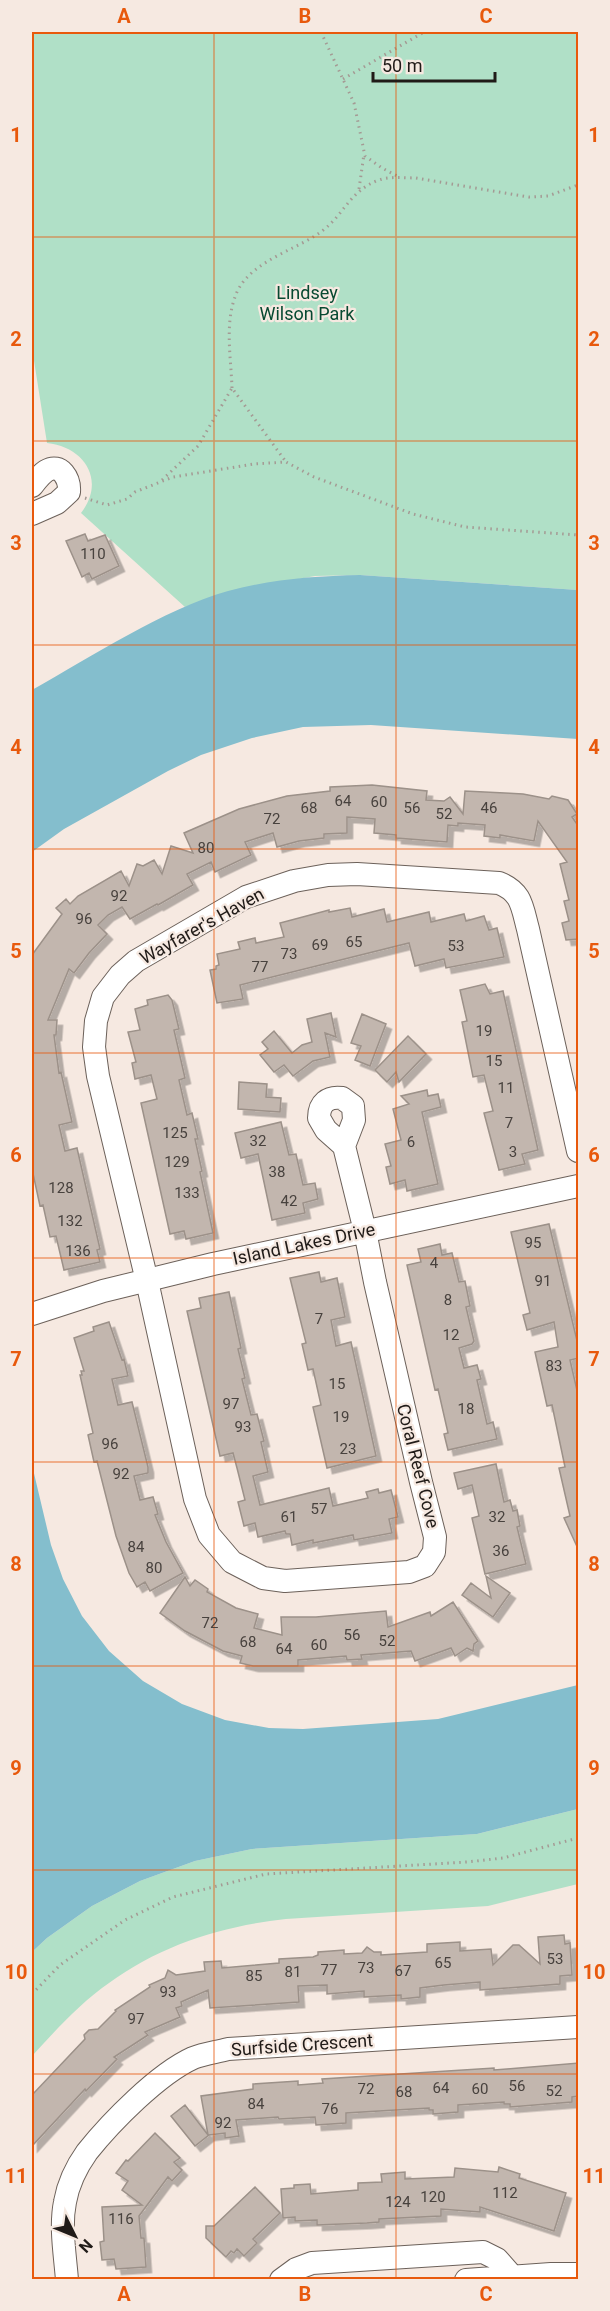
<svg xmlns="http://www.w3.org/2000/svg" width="610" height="2311" font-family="Roboto,sans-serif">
	<defs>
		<filter id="shadow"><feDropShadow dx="5.5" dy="5.5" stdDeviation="0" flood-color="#0004"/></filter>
	</defs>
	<rect width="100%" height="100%" fill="#f6e9e1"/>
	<path fill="#b0e0c7" d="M32 32H578V590L360 575 315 576 227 592 185 607 81 513C106 481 85 447 47 443L32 348Z
		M578 1809V1884L488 1906 286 1919C222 1926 161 1945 109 1983 80 2003 56 2030 32 2056V1952L47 1938 92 1906 140 1881 195 1861 252 1849 477 1834Z"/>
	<path fill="#84becd" d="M360 575 578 590V739L371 725 303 727 252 738 201 755 168 771 64 829 32 852V690C93 656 162 610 228 591 272 579 315 576 360 575Z
		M32 1465 51 1545 63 1579 82 1616 109 1651 143 1681 182 1704 225 1720 269 1728 303 1729 438 1719 578 1685V1809L477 1834 252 1849 195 1861 140 1881 92 1906 47 1938 32 1952Z"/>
	<path fill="#c2b6ae" stroke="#9c9189" stroke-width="1.5" filter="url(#shadow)" d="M85 534 88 541 105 535 119 566 92 579 89 573 82 577 66 541Z
		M372 785 427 791 426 800 444 801 450 797 463 814 465 791 523 794 549 799 552 796 568 800 577 814 572 817 579 827V939L566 940 562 923 569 921 564 901 569 900 560 864 567 862 538 821 534 841 500 835V838L484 836 485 825 458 823V826L448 825 447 842 396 838V835L374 833 375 819 347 817V833L324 834V838L299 841 277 847 273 833 245 842 251 855 215 872 211 862 187 874 193 885 158 905 157 904 130 919 122 907 108 915 98 925 107 934 89 953 74 973 69 969 48 1020H57L56 1035H54L59 1073 61 1072 72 1122 59 1125 65 1151 77 1148 100 1249 97 1250 100 1262 64 1270 56 1236 50 1237 43 1205 40 1206 32 1169V955L62 914 56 908 66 899 70 904 78 896 121 871 129 886 137 864 143 866 154 860 162 874 171 846 193 853 184 833 239 809 287 796 330 791V787Z
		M350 908 352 917 384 909 387 922 429 912 431 922 464 914 466 921 484 916 489 930 497 928 504 957 446 968 444 959 415 966 409 943 240 985 243 999 217 1003 210 970 216 969V966L219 965 217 954 240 949 238 942 255 938 256 943 284 937 280 923 329 910V912Z
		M485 984 490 994 503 991 538 1150 522 1154 525 1164 499 1170 484 1113 493 1111 484 1075 473 1077 462 1022 467 1021 460 990Z
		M168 995 172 1000 179 1029 174 1030 185 1078 179 1080 187 1115 192 1113 198 1139H195L202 1171 200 1172 213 1233 186 1239 184 1231 170 1234 141 1103 157 1099 151 1075 135 1079 132 1063 136 1062 128 1032 140 1030 135 1009 148 1005 147 1000Z
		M331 1013 336 1037 325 1033 330 1057 313 1061 293 1076 284 1065 274 1072 260 1055 268 1049 262 1042 274 1031 292 1053 302 1045 312 1042 307 1019Z
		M362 1014 386 1024 370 1066 355 1060 361 1046 351 1043Z
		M408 1036 426 1054 399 1082 396 1072 387 1082 375 1070Z
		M239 1082 267 1084 266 1097 281 1098 280 1112 238 1109Z
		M427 1090 428 1096 438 1094 441 1107 422 1112 438 1184 407 1191 405 1180 390 1184 386 1167 391 1166 385 1144 401 1140 393 1109 409 1104 401 1096Z
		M281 1122 289 1155 296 1154 303 1185 315 1183 318 1199 303 1203 305 1213 272 1220 258 1154 241 1158 235 1133Z
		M549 1224 579 1349V1358L570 1360 579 1399V1551L564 1518 570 1516 559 1468 565 1467 552 1405 547 1406 535 1352 558 1347 554 1322 527 1330 523 1315 530 1313 511 1232Z
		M440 1244 442 1255 452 1253 459 1282 465 1281 470 1306 466 1307 474 1341 472 1344 459 1348 464 1368 477 1365 481 1379 477 1380 487 1424 493 1422 497 1439 448 1450 444 1434 448 1433 438 1389 435 1390 407 1265 421 1262 418 1249Z
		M319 1272 321 1282 337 1278 345 1317 331 1320 336 1346 351 1342 376 1456 327 1468 313 1407 321 1405 313 1369 308 1370 302 1344 306 1343 290 1278Z
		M229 1292 241 1348 238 1349 245 1378 242 1379 251 1415 257 1414 264 1441 261 1442 268 1472 253 1476 260 1505 329 1488 333 1506 368 1498 366 1492 378 1489 379 1493 391 1490 398 1517 389 1519 392 1533 354 1540 353 1535 313 1543V1540L292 1545 290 1534H286L285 1531 258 1537 255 1523 244 1526 238 1502 245 1500 237 1468 233 1453 220 1456 187 1311 201 1308 199 1298Z
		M109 1322 122 1360 124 1359 128 1376 112 1379 118 1405 132 1402 148 1467V1473L134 1476 140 1500 153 1497 158 1514 155 1515 166 1542 183 1573 150 1591 145 1582 137 1587 129 1573 116 1536 97 1461 94 1462 88 1435 93 1433 80 1375H82L81 1371H84L74 1338 94 1331 93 1327Z
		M496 1464 504 1502 510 1500 513 1511 517 1510 520 1526 517 1527 526 1564 485 1574 472 1518 479 1516 472 1485 458 1489 454 1473Z
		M486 1576 510 1593 493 1617 462 1595 471 1583 491 1598Z
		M185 1577 190 1586 195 1580 208 1589 207 1592 236 1608 258 1614 254 1628 282 1635 281 1617H316L386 1611 388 1627 430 1612 431 1616 453 1602 478 1641 474 1644 473 1651 467 1648 455 1656 451 1648 415 1661 411 1651 361 1655 362 1659 347 1660 346 1656 298 1660V1666H253L240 1663 242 1656 223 1651 185 1631 160 1613Z
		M564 1935 565 1944 570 1943 572 1975 560 1976V1984L480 1990V1982L444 1985 420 1988V1997L401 1999V1995L364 1997V1991L327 1994V1985L298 1986 299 2002 210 2008 208 1990 181 2002 182 2006 176 2008 180 2017 145 2032 148 2035 114 2057 117 2059 86 2091 85 2089 32 2146V2095L85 2039 84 2035 89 2030 98 2029 116 2011 115 2010 150 1987 149 1985 165 1978 168 1970 176 1975 205 1971 204 1962 221 1961 222 1968 279 1963V1959L313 1957 318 1955V1952L344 1950V1954L362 1953 367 1947 374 1952H381V1955L427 1952V1944L460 1942V1951L491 1949 493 1965 513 1945H519L540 1964 538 1937Z
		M579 2063V2096L572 2097V2102L510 2107V2104H504V2102L458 2105V2112L433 2114V2110H429V2108L346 2113V2123L316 2125 315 2117 279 2119 278 2117 236 2120 239 2136 225 2138V2133L209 2135 195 2146 171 2116 185 2105 208 2135 201 2096 253 2089V2084L298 2081V2085L323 2083 322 2079 494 2068V2070Z
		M155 2133 180 2158 174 2162 182 2170 172 2181 168 2177 139 2216 141 2238H144L146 2267 116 2269 114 2259 102 2260 100 2242 104 2241 102 2207 142 2205 122 2190 128 2181 116 2173 126 2160 128 2161Z
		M499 2167 520 2174 519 2178 566 2193 554 2231 480 2207V2212L441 2209V2216L379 2219V2222L367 2223 317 2225V2220L295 2221V2217L283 2218 281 2189 294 2188V2185L310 2184 311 2194 358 2190V2183L382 2182 381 2174 405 2172V2179L454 2177 455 2168 498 2172Z
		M255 2187 280 2213 253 2239 257 2243 244 2256 237 2249 234 2253 231 2251 226 2257 206 2238V2226H214Z"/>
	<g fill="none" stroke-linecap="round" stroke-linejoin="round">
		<g stroke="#6c615a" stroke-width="24">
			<path id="minor" d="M32 486C36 481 40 475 46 471 61 462 70 479 69 492L57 503 32 514
				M344 1146 354 1120 353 1106 342 1098C328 1096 319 1103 319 1118L326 1130 344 1146 365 1231 375 1282 421 1482 435 1537 434 1552 425 1566 409 1572 285 1581 263 1578 232 1562 209 1535 195 1499 147 1281 98 1076 94 1047 96 1021 103 997 120 975 136 961 246 897 294 881 328 875 357 874 499 883C522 892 522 907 528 929L578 1151
				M32 1314 103 1291 213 1264 578 1186
				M67 2280C65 2254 60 2227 65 2202 68 2185 77 2166 87 2152 111 2122 158 2074 193 2058 204 2054 217 2052 228 2049L578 2027
				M281 2280 296 2269 312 2263 483 2252 497 2259 512 2276
				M466 2280 551 2274H578"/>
		</g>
		<path stroke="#a49a94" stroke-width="3" stroke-dasharray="1.5 4.5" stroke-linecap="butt" d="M321 32 354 103 365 156 382 168 399 177
			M343 79 424 32
			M359 189 364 154
			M232 388C231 357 224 321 237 292 252 260 297 250 322 231 345 214 349 191 379 180 390 176 405 178 416 178L529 197 548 196 578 185
			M162 480 198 446 232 388 286 462
			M85 498 107 505 127 499 135 492 173 477 254 464 286 462 314 477 413 514 465 527 578 535
			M32 1994 60 1965 125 1920 173 1897 266 1874 467 1862 503 1858 578 1838"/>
		<use href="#minor" stroke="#fff" stroke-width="22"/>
	</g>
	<path fill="none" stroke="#e8590c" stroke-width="1.5" stroke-opacity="0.55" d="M214 32V2280M396 32V2280M32 237H578M32 441H578M32 645H578M32 849H578M32 1053H578M32 1258H578M32 1462H578M32 1666H578M32 1870H578M32 2074H578"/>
	<g text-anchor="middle" stroke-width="4.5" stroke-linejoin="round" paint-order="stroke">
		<g font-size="15" fill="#48423e">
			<text x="93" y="559">110</text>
			<text x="343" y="806">64</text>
			<text x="379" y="807">60</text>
			<text x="309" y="813">68</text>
			<text x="412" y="813">56</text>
			<text x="489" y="813">46</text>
			<text x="444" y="819">52</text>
			<text x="272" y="824">72</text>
			<text x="206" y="853">80</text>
			<text x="119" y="901">92</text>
			<text x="84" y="924">96</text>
			<text x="354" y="947">65</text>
			<text x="320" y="950">69</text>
			<text x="456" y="951">53</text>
			<text x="289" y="959">73</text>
			<text x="260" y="972">77</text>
			<text x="484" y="1036">19</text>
			<text x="494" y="1066">15</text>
			<text x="506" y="1093">11</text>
			<text x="509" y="1128">7</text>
			<text x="175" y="1138">125</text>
			<text x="258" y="1146">32</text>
			<text x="411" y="1147">6</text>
			<text x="513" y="1157">3</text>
			<text x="177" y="1167">129</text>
			<text x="277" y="1177">38</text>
			<text x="61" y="1193">128</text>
			<text x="187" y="1198">133</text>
			<text x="289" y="1206">42</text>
			<text x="70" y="1226">132</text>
			<text x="533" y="1248">95</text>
			<text x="78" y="1256">136</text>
			<text x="434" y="1268">4</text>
			<text x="543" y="1286">91</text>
			<text x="448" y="1305">8</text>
			<text x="319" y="1324">7</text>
			<text x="451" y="1340">12</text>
			<text x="554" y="1371">83</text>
			<text x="337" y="1389">15</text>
			<text x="231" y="1409">97</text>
			<text x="466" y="1414">18</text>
			<text x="341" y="1422">19</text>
			<text x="243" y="1432">93</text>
			<text x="110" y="1449">96</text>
			<text x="348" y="1454">23</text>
			<text x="121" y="1479">92</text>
			<text x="319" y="1514">57</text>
			<text x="289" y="1522">61</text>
			<text x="497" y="1522">32</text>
			<text x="136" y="1552">84</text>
			<text x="501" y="1556">36</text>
			<text x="154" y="1573">80</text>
			<text x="210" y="1628">72</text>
			<text x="352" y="1640">56</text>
			<text x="387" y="1646">52</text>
			<text x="248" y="1647">68</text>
			<text x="319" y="1650">60</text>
			<text x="284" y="1654">64</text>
			<text x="555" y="1964">53</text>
			<text x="443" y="1968">65</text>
			<text x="366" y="1973">73</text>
			<text x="329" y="1975">77</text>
			<text x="403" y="1976">67</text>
			<text x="293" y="1977">81</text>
			<text x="254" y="1981">85</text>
			<text x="168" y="1997">93</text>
			<text x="136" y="2024">97</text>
			<text x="517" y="2091">56</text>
			<text x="441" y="2093">64</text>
			<text x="366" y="2094">72</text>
			<text x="480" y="2094">60</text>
			<text x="554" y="2096">52</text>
			<text x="404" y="2097">68</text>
			<text x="256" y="2109">84</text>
			<text x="330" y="2114">76</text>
			<text x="223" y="2128">92</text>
			<text x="505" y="2198">112</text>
			<text x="433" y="2202">120</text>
			<text x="398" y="2207">124</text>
			<text x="121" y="2224">116</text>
		</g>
		<g font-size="18" fill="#074931" stroke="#f6e9e1">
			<text x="307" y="299">Lindsey<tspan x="307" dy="21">Wilson Park</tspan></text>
		</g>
		<g font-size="18" fill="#201b18" stroke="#f6e9e1">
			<text transform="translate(202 926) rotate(-29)" y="6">Wayfarer's Haven</text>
			<text transform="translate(304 1244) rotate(-12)" y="6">Island Lakes Drive</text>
			<text transform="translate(418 1466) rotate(76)" y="6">Coral Reef Cove</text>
			<text transform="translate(302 2045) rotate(-4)" y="6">Surfside Crescent</text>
		</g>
	</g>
	<rect width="610" height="2311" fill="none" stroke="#f6e9e1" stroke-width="66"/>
	<g transform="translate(75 2236) rotate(133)" stroke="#f6e9e1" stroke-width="4.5" paint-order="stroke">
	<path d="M0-4.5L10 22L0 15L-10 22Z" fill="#201b18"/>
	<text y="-9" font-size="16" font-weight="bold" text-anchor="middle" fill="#201b18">N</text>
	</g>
	<path d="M373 72v9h122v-9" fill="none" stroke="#201b18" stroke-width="3"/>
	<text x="382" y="72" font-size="18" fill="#201b18" stroke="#f6e9e1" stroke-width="4.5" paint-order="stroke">50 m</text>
	<rect x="33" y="33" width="544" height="2245" fill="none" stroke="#e8590c" stroke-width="2"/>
	<g font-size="20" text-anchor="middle" font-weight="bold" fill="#e8590c">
		<text x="124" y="23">A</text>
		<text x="305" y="23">B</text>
		<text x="486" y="23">C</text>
		<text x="16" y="142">1</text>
		<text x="594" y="142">1</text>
		<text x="16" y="346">2</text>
		<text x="594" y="346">2</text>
		<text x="16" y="550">3</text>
		<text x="594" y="550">3</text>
		<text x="16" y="754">4</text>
		<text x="594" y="754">4</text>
		<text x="16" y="958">5</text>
		<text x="594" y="958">5</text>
		<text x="16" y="1162">6</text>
		<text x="594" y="1162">6</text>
		<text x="16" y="1366">7</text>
		<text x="594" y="1366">7</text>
		<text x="16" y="1571">8</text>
		<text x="594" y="1571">8</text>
		<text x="16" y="1775">9</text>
		<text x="594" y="1775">9</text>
		<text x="16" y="1979">10</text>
		<text x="594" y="1979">10</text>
		<text x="16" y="2183">11</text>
		<text x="594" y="2183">11</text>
		<text x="124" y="2301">A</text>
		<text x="305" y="2301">B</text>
		<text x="486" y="2301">C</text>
	</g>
</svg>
